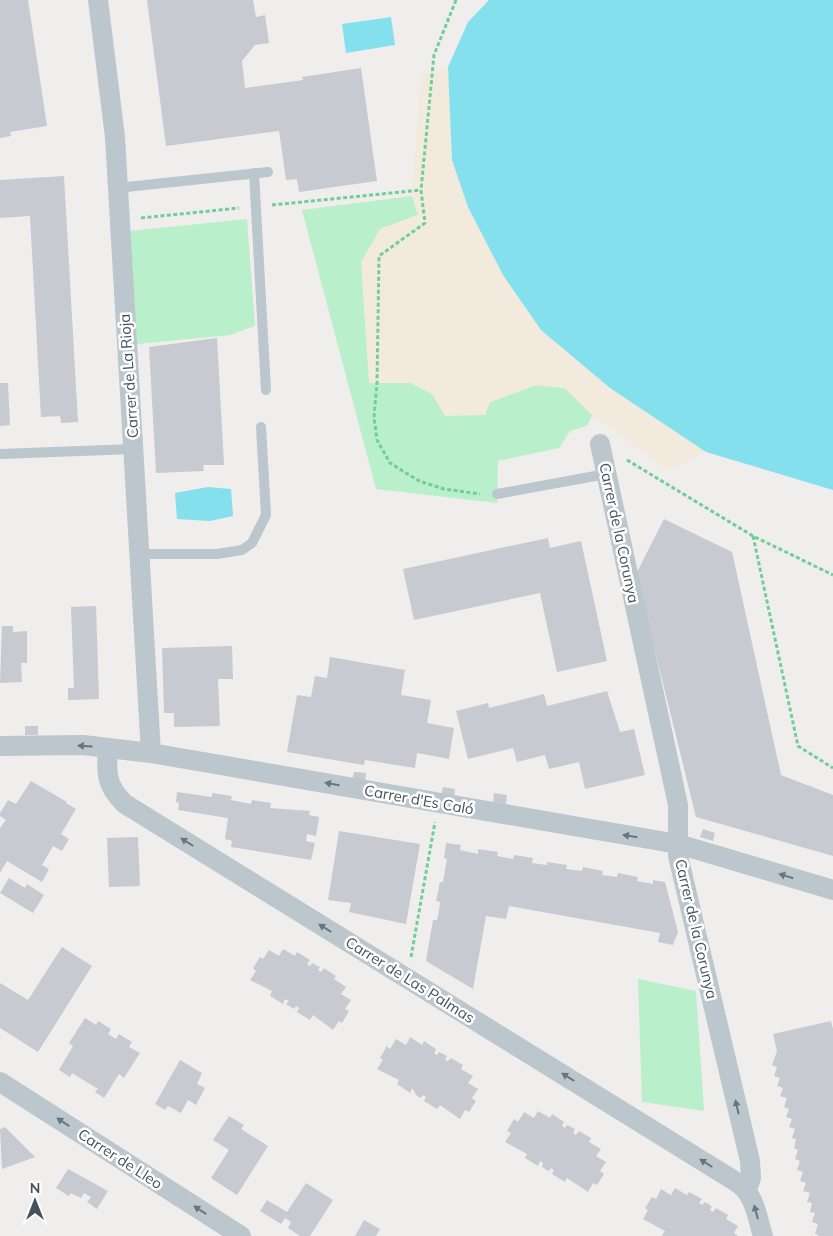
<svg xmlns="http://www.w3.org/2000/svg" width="833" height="1236" font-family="Mulish,sans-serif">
	<rect width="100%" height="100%" fill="#f0eded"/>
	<path fill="#b9efca" d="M412 196 418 215 380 229 369 383H411L432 394 490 402 536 385 565 388 592 415 587 426 570 431 559 448 498 461 497 503 376 489 302 210Z
		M247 219 255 326 230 335 137 344 130 231Z
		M638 979 696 991 704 1111 642 1102Z"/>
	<path fill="#f2eadd" d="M448 67 452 160 468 207 503 275 541 330 610 388 706 452 668 471 592 415 565 388 536 385 490 402 485 415 445 416 432 394 411 383H369L361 262 380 229 418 215 412 196 421 75Z"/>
	<path fill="#85e0ed" d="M489 0H833V490L706 452 610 388 541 330 503 275 468 207 452 160 448 67 468 22Z
		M391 17 395 45 346 53 342 24Z
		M208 487 231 489 233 516 210 521 177 519 175 493Z"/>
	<path fill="#c7cad0" d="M0 0H28L47 126 10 132 11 136 0 138Z
		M147 0H253L256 17 265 15 269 43 255 45 242 61 245 88 303 80 302 77 361 68 377 181 299 192 297 179 286 180 279 131 166 146Z
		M64 176 78 422 61 423 60 416 41 417 30 216 0 218V180Z
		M217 338 224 465H203L204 471 156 473 149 347Z
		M0 383H8L10 425 0 426Z
		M664 519 732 552 781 775 833 795V856L696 817 636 574Z
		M548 538 550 548 581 541 607 661 557 672 540 593 414 620 403 569Z
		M96 606 99 699 68 700V688H74L71 607Z
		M2 626H13V632L27 631V663H21L22 682 0 683Z
		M232 646 233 679H218L220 726 174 727V713H164L162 648Z
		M330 657 405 670 401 695 431 700 427 723 454 728 449 759 417 753 415 768 365 760 364 765 287 752 297 695 311 697 315 676 327 678Z
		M607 691 620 732 634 729 645 775 585 789 579 762 549 769 545 755 517 762 513 748 468 759 456 711 488 703 489 708 544 694 547 706Z
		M25 726H38V735H25Z
		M354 772 366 773 365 782 352 780Z
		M31 781 67 802 66 803 76 809 61 834 69 839 62 851 53 846 42 865 49 869 42 882 7 861 0 873V828L6 820 0 816V813L8 800 16 804Z
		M443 787 455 789 454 798 441 796Z
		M177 792 212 797V793L232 796 231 800 251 804 252 800 271 803 270 808 310 811 309 815 319 817 316 836 307 834 306 841 315 843 311 860 231 847 232 841 225 839 228 818 178 810 179 803 176 802Z
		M494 793 507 795 506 804 493 802Z
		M703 829 715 833 713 841 700 837Z
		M339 831 420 844 406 924 349 912 351 903 328 900Z
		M138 837 140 886 109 887 107 838Z
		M446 843 461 845 460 850 478 854V849L498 852 497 856 513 859 514 855 533 858 532 863 547 865V862L567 865 566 869 582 871 583 867 603 871 602 875 617 877 618 873 638 877 637 881 653 884V880L665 882 678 932 673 945 658 942 660 933 509 906 506 919 486 916 473 989 426 961 433 920H437L439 910 440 902 436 901 440 882H443L447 859 444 858Z
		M9 878 25 888 27 884 44 895 33 913 0 893Z
		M62 947 92 966 38 1052 0 1028V983L28 1000Z
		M283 949 295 956 297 952 310 960 307 964 310 966 312 963 320 967 318 970 321 972 324 968 336 976 334 979 346 987 341 994 351 1000 345 1009 349 1011 342 1023 339 1021 333 1030 313 1015 310 1020 297 1012 299 1008 296 1006 294 1009 286 1004 289 1001 285 999 283 1004 270 996 272 991 250 980 256 971 253 968 260 957 263 959 269 950 279 956Z
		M85 1018 96 1025 98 1021 111 1029 108 1034 116 1039 119 1034 132 1042 129 1047 140 1053 124 1078 119 1074 104 1098 95 1092 98 1089 72 1073 70 1077 59 1070 73 1046 69 1043Z
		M831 1021 833 1029V1236H819L815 1233 818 1224 812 1222 815 1213 810 1212 812 1203 807 1202 810 1193 803 1191 806 1183 800 1181 803 1172 797 1170 800 1161 795 1159 798 1150 794 1148 796 1139 792 1138 795 1129 789 1127 792 1119 786 1117 789 1109 784 1107 787 1098 780 1096 783 1088 777 1086 780 1078 774 1076 777 1067 772 1065 777 1051 773 1034Z
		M410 1037 422 1045 424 1041 436 1049 434 1053 437 1055 439 1052 447 1056 445 1060 448 1061 451 1058 463 1065 461 1069 473 1076 468 1083 478 1089 472 1098 476 1101 469 1112 465 1110 460 1119 440 1105 437 1109 424 1101 426 1097 423 1095 421 1098 417 1096 412 1088 410 1093 397 1084 399 1080 377 1069 383 1060 380 1058 387 1046 390 1049 396 1039 406 1045Z
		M180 1060 202 1073 197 1084 205 1088 196 1105 188 1100 181 1113 168 1106 165 1110 155 1104Z
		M538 1111 550 1118 552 1114 564 1122 562 1126 565 1128 567 1125 575 1129 573 1133 576 1135 579 1131 591 1138 589 1142 601 1149 596 1156 606 1162 600 1171 604 1174 597 1185 593 1183 588 1192 567 1178 565 1182 552 1174 554 1170 551 1168 549 1171 545 1169 542 1167 543 1163 540 1161 538 1166 525 1158 527 1154 505 1142 511 1133 507 1131 514 1119 518 1122 524 1112 534 1118Z
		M229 1116 244 1125 241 1129 268 1146 237 1195 211 1178 229 1150 213 1140Z
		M5 1127 35 1157 2 1169 0 1129Z
		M68 1169 108 1191 97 1209 87 1202 91 1197 84 1193 81 1198 71 1193 69 1196 56 1188Z
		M306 1183 333 1200 310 1236H300L288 1228 291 1222 285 1218 281 1224 260 1211 267 1200 287 1212Z
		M675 1188 687 1195 689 1192 702 1199 699 1203 703 1205 704 1202 709 1204 712 1207 710 1210 713 1212 716 1208 728 1215 726 1219 738 1226 734 1233 738 1236H664L662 1235 665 1231 643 1219 648 1210 645 1208 652 1197 656 1199 661 1189 671 1195Z
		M364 1220 380 1229 376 1236H355Z"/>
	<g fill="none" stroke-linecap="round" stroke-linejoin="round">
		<path stroke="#71ce99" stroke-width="3" stroke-dasharray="4 2.5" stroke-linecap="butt" d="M456 0 434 55 421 190 425 223 379 256 377 383 374 417 377 440 390 463 419 481 444 489 480 494
			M272 205 421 190
			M141 218 239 208
			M627 460 753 536 833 575
			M753 536 798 746 833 768
			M411 957 435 822"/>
		<path stroke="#bbc6cd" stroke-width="10" d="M254 173 266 390
			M117 188 268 172
			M0 454 133 449
			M497 494 606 474
			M139 554H217L242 550 252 543 266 515 261 427"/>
		<path stroke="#bbc6cd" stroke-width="20" d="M98 0 115 137 151 753
			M600 444 678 805V856L750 1161 751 1178 747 1189
			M0 746 83 745 151 753 678 844 833 890
			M108 748C106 773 106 786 125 804L738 1183C755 1195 757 1217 763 1236
			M0 1082 241 1236"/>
	</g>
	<defs><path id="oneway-solid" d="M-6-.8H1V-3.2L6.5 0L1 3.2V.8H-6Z" transform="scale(1.25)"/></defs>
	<g fill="#68757d">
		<use href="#oneway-solid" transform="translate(85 746) rotate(-176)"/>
		<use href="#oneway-solid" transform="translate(332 784) rotate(-170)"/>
		<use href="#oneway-solid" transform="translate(630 836) rotate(-171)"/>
		<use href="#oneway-solid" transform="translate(187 842) rotate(-148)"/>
		<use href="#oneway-solid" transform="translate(786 876) rotate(-163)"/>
		<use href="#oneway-solid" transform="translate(325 928) rotate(-148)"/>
		<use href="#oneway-solid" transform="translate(568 1077) rotate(-148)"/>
		<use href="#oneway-solid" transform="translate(737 1107) rotate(-103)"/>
		<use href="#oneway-solid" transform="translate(63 1122) rotate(-147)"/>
		<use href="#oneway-solid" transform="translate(706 1163) rotate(-148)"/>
		<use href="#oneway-solid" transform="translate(200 1210) rotate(-147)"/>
		<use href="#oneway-solid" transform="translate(756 1212) rotate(-105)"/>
	</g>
	<g text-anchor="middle" stroke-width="5" stroke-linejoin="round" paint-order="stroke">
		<g font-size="15" fill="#45525b" stroke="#fff">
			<text transform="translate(129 376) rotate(-94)" y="5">Carrer de La Rioja</text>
			<text transform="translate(619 533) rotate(78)" y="5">Carrer de la Corunya</text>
			<text transform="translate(419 800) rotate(10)" y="5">Carrer d'Es Caló</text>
			<text transform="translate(696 929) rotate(77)" y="5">Carrer de la Corunya</text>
			<text transform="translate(410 980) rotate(32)" y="5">Carrer de Las Palmas</text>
			<text transform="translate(120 1159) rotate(33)" y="5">Carrer de Lleo</text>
		</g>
	</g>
	<g transform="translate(35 1201)" stroke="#ffffff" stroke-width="4" paint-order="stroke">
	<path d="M0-4L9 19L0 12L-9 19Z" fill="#45525b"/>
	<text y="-8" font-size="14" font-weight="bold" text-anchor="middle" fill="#45525b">N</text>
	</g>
</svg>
